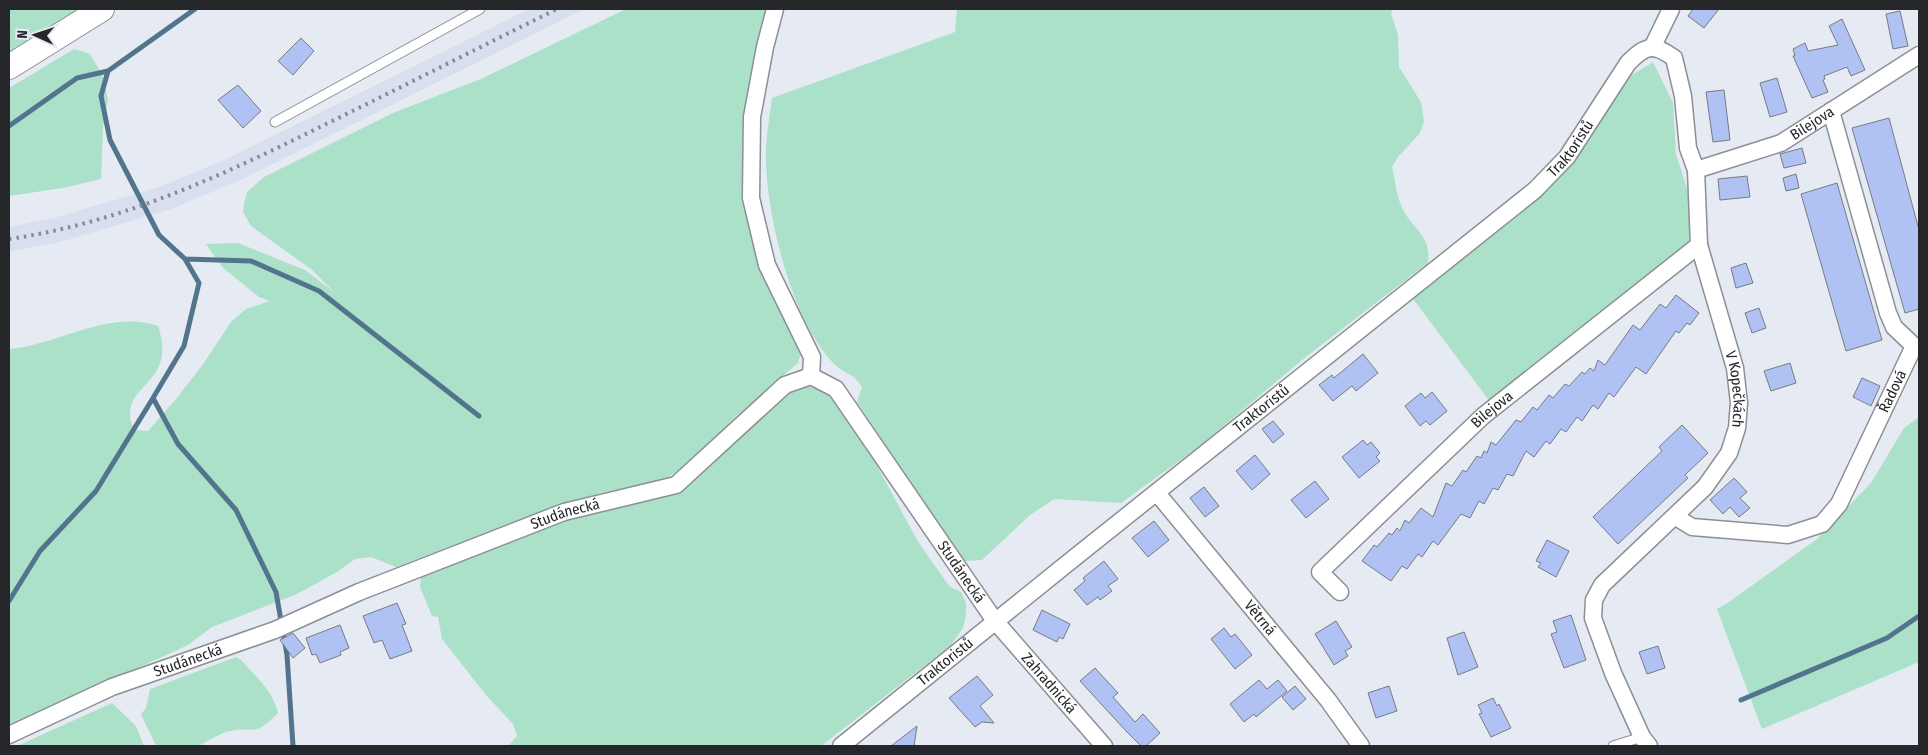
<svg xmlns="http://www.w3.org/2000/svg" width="1928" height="755" font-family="'Fira Sans Condensed',sans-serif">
	<rect width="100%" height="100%" fill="#e6eaf2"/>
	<path fill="#d8dfee" d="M529 9H584L243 179 171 209 60 242 9 252V227L54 218 162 186 233 156Z"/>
	<path fill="#abe1c8" d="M9 9H79L9 55Z
		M626 9H771L749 206 801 353 798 363 735 417 694 460 664 480 600 493 514 522 396 567 371 557 355 559 337 572 295 595 212 627 188 645 9 727V349C58 345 109 309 158 326 177 381 128 384 130 415 130 420 133 426 134 430L148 431 176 399 204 363 231 322 246 309 270 301 259 297 222 267 206 244 238 243 305 270 334 292 312 270 251 226 243 212 244 204 247 192 264 177 393 113 483 78Z
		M957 9H1393L1391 13 1398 35 1399 67 1421 102 1424 121 1420 133 1398 157 1392 167C1395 179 1396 194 1401 205 1410 229 1432 233 1428 263L1420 269 1307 356 1197 448 1121 503 1054 499 1030 515 982 560 966 561 958 557 857 402 862 387C852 372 851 377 839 368 831 362 822 350 817 342 786 295 764 203 766 147 767 131 770 114 772 98L955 32Z
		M74 49 90 54 102 74 108 99 103 127 101 179 63 188 9 196V88Z
		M1653 62 1673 103 1676 154 1692 204 1689 241 1491 403 1408 292 1573 156 1619 83Z
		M801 386 825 389 837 404 876 464 917 540 949 586 961 592 966 603V615L963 628 951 645 821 746H508L517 736 513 724 486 695 442 639 438 617 432 616 420 587 421 575 596 510 668 492 693 482 789 390Z
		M1919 417V662L1762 729 1717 609 1726 604 1817 539 1871 483 1904 428Z
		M236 657 241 660C255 676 273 691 278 713 251 740 255 724 226 732 216 735 208 742 198 746 187 750 168 746 156 746L141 714 146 708 150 689Z
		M112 703 136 726 144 746H17Z"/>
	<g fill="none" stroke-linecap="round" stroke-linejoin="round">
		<path stroke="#53748d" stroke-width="5" d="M108 71 101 96 110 140 159 235 185 259 199 283 184 346 153 398 178 444 236 510 276 592 287 655 293 746
			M9 126 77 78 108 71 195 9
			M185 259 251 261 319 291 479 416
			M9 601 40 551 96 491 153 398
			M1741 700 1887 638 1919 616"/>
	</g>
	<path fill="#afc2f3" stroke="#777b82" d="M1693 9H1719L1704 28 1688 16Z
		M1900 11 1908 46 1893 49 1886 14Z
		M1842 19 1865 70 1851 76 1847 67 1824 76 1825 79 1823 80 1828 92 1812 98 1793 56H1795L1793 49 1805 43 1808 51 1838 45 1829 26Z
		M301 38 314 51 293 75 278 61Z
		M1777 78 1787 112 1770 117 1760 83Z
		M238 85 261 111 243 128 218 100Z
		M1724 90 1730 140 1713 142 1706 92Z
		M1889 118 1919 230V309L1905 313 1852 128Z
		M1802 148 1806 163 1784 168 1780 154Z
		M1796 174 1799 188 1786 191 1783 178Z
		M1747 176 1750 197 1720 200 1718 179Z
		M1837 183 1882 340 1846 351 1801 194Z
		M1746 263 1753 283 1736 288 1731 268Z
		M1676 295 1699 313 1690 325 1687 323 1679 333 1676 331 1646 374 1636 367 1614 397 1609 393 1598 409 1593 405 1582 421 1577 417 1566 432 1561 429 1550 444 1546 441 1534 457 1526 451 1513 476 1507 474 1498 490 1493 488 1484 504 1479 501 1470 518 1461 514 1438 545 1433 541 1422 557 1418 554 1407 569 1402 566 1391 581 1362 561 1374 545 1377 547 1389 533 1392 535 1397 528 1400 531 1405 520 1409 523 1421 508 1433 517 1446 483 1452 486 1463 470 1466 472 1477 456 1481 458 1484 451 1487 453 1491 442 1496 445 1516 420 1521 422 1533 407 1537 410 1549 395 1553 398 1565 384 1569 386 1582 372 1585 374 1590 368 1594 371 1598 360 1605 365 1633 325 1640 330 1660 304 1666 308Z
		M1759 308 1766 328 1752 333 1745 313Z
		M1363 354 1378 373 1356 391 1352 386 1333 401 1319 385 1332 375 1334 378Z
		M1790 363 1796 383 1771 391 1764 371Z
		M1862 378 1880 386 1871 406 1853 397Z
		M1432 392 1447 411 1430 425 1426 421 1420 426 1405 406 1421 393 1425 398Z
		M1273 421 1284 434 1273 443 1262 429Z
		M1682 425 1708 453 1685 475 1688 478 1618 544 1593 517 1662 451 1659 447Z
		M1363 440 1367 445 1371 442 1380 453 1376 457 1380 461 1359 478 1342 457Z
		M1255 455 1270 474 1252 490 1236 471Z
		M1734 478 1747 492 1740 498 1750 508 1739 517 1730 507 1723 514 1710 500Z
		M1315 481 1329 499 1306 518 1291 500Z
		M1204 487 1219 506 1205 517 1190 498Z
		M1154 521 1169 540 1148 557 1132 538Z
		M1547 540 1569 551 1556 577 1538 567 1541 563 1536 561Z
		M1104 561 1118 579 1108 586 1112 591 1100 600 1098 597 1087 605 1074 590 1085 581 1083 578Z
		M397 603 406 624 402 625 412 651 390 659 382 640 374 643 363 616Z
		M1042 610 1070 624 1063 639 1059 637 1057 642 1033 630Z
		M1571 615 1586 660 1564 668 1551 634 1557 632 1553 621Z
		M1336 621 1352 647 1345 651 1348 656 1334 665 1315 634Z
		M340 625 349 648 340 652 341 655 320 663 316 654 312 655 306 638Z
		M1224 628 1231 637 1235 634 1252 655 1235 669 1211 639Z
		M1464 632 1478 667 1458 675 1447 638Z
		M293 633 305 648 293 658 280 640Z
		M1658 646 1665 668 1647 674 1639 652Z
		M1095 668 1118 693 1113 697 1135 722 1143 714 1160 733 1146 746H1141L1126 731 1080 681Z
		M977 676 993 695 980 706 994 723 982 722 975 727 949 698Z
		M1259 680 1267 689 1278 680 1287 691 1256 717 1254 714 1244 722 1230 704Z
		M1295 686 1306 699 1293 710 1282 697Z
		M1389 686 1397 711 1376 718 1368 693Z
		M1493 698 1497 706 1499 704 1511 728 1491 737 1479 714 1482 713 1478 705Z
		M917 726 914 746H891Z"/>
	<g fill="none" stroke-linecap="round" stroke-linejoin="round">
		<g stroke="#8b8f96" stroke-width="11">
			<path id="lane" d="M275 122 480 9
				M1613 746 1642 737"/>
		</g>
		<g stroke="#8b8f96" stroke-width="19">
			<g id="street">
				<path d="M775 9 765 47 752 117 751 198 767 265 812 357 811 376"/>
				<path d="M1652 48 1671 9"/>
				<path d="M1831 111 1888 313 1894 327 1914 346"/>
				<path id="s1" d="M1696 170 1781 143 1919 55"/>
				<path id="s2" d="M1157 493 1328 700 1361 746"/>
				<path id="s3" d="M1676 517 1692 527 1788 535 1822 524 1839 504 1914 346"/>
				<path id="s4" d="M1340 592 1320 572 1483 416 1699 245"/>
				<path id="s5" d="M9 735 112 687 275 630 359 592 564 512 676 485 785 385 811 376 836 389 995 621 1104 746"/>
				<path id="s6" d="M841 746C1071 559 1304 375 1535 190L1567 157 1628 63C1646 45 1653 43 1674 58L1683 96 1688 148 1696 170 1699 245 1735 368 1739 403 1737 428 1729 453 1705 487 1602 585 1594 600 1593 618 1613 673 1642 737 1649 746"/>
			</g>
		</g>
		<g stroke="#8b8f96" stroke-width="26">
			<path id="secondary" d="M9 67 102 9"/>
		</g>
		<use href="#lane" stroke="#fff" stroke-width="9"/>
		<use href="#street" stroke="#fff" stroke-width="16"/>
		<use href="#secondary" stroke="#fff" stroke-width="24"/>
		<path stroke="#878a90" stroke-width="4" stroke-dasharray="2.5 5" stroke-linecap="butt" d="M9 239C120 223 221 176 320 127 400 88 478 48 557 9"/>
	</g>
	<g text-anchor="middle" stroke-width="4.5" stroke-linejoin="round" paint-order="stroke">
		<g font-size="15" fill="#26272a" stroke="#e6eaf2">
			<text dy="5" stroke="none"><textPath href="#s1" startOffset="126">Bilejova</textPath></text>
			<text dy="5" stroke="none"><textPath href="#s6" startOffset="944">Traktoristů</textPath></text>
			<text dy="5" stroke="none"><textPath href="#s6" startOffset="1440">V Kopečkách</textPath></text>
			<text dy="5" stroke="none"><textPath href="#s3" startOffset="302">Řadová</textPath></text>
			<text dy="5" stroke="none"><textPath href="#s6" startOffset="539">Traktoristů</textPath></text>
			<text dy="5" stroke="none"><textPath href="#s4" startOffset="265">Bilejova</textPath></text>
			<text dy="5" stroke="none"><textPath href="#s5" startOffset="599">Studánecká</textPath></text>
			<text dy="5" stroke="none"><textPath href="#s5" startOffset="1139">Studánecká</textPath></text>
			<text dy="5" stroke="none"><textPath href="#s2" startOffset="162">Větrná</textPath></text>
			<text dy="5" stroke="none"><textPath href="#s5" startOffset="194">Studánecká</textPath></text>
			<text dy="5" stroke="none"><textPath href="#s6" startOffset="134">Traktoristů</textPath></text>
			<text dy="5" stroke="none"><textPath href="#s5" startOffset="1281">Zahradnická</textPath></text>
		</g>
	</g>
	<rect width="1928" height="755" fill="none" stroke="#26272a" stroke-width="20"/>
	<g transform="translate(35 35) rotate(273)" stroke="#e6eaf2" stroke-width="4" paint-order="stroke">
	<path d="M0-4L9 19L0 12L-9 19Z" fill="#26272a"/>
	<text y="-8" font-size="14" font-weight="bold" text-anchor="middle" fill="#26272a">N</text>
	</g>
</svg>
